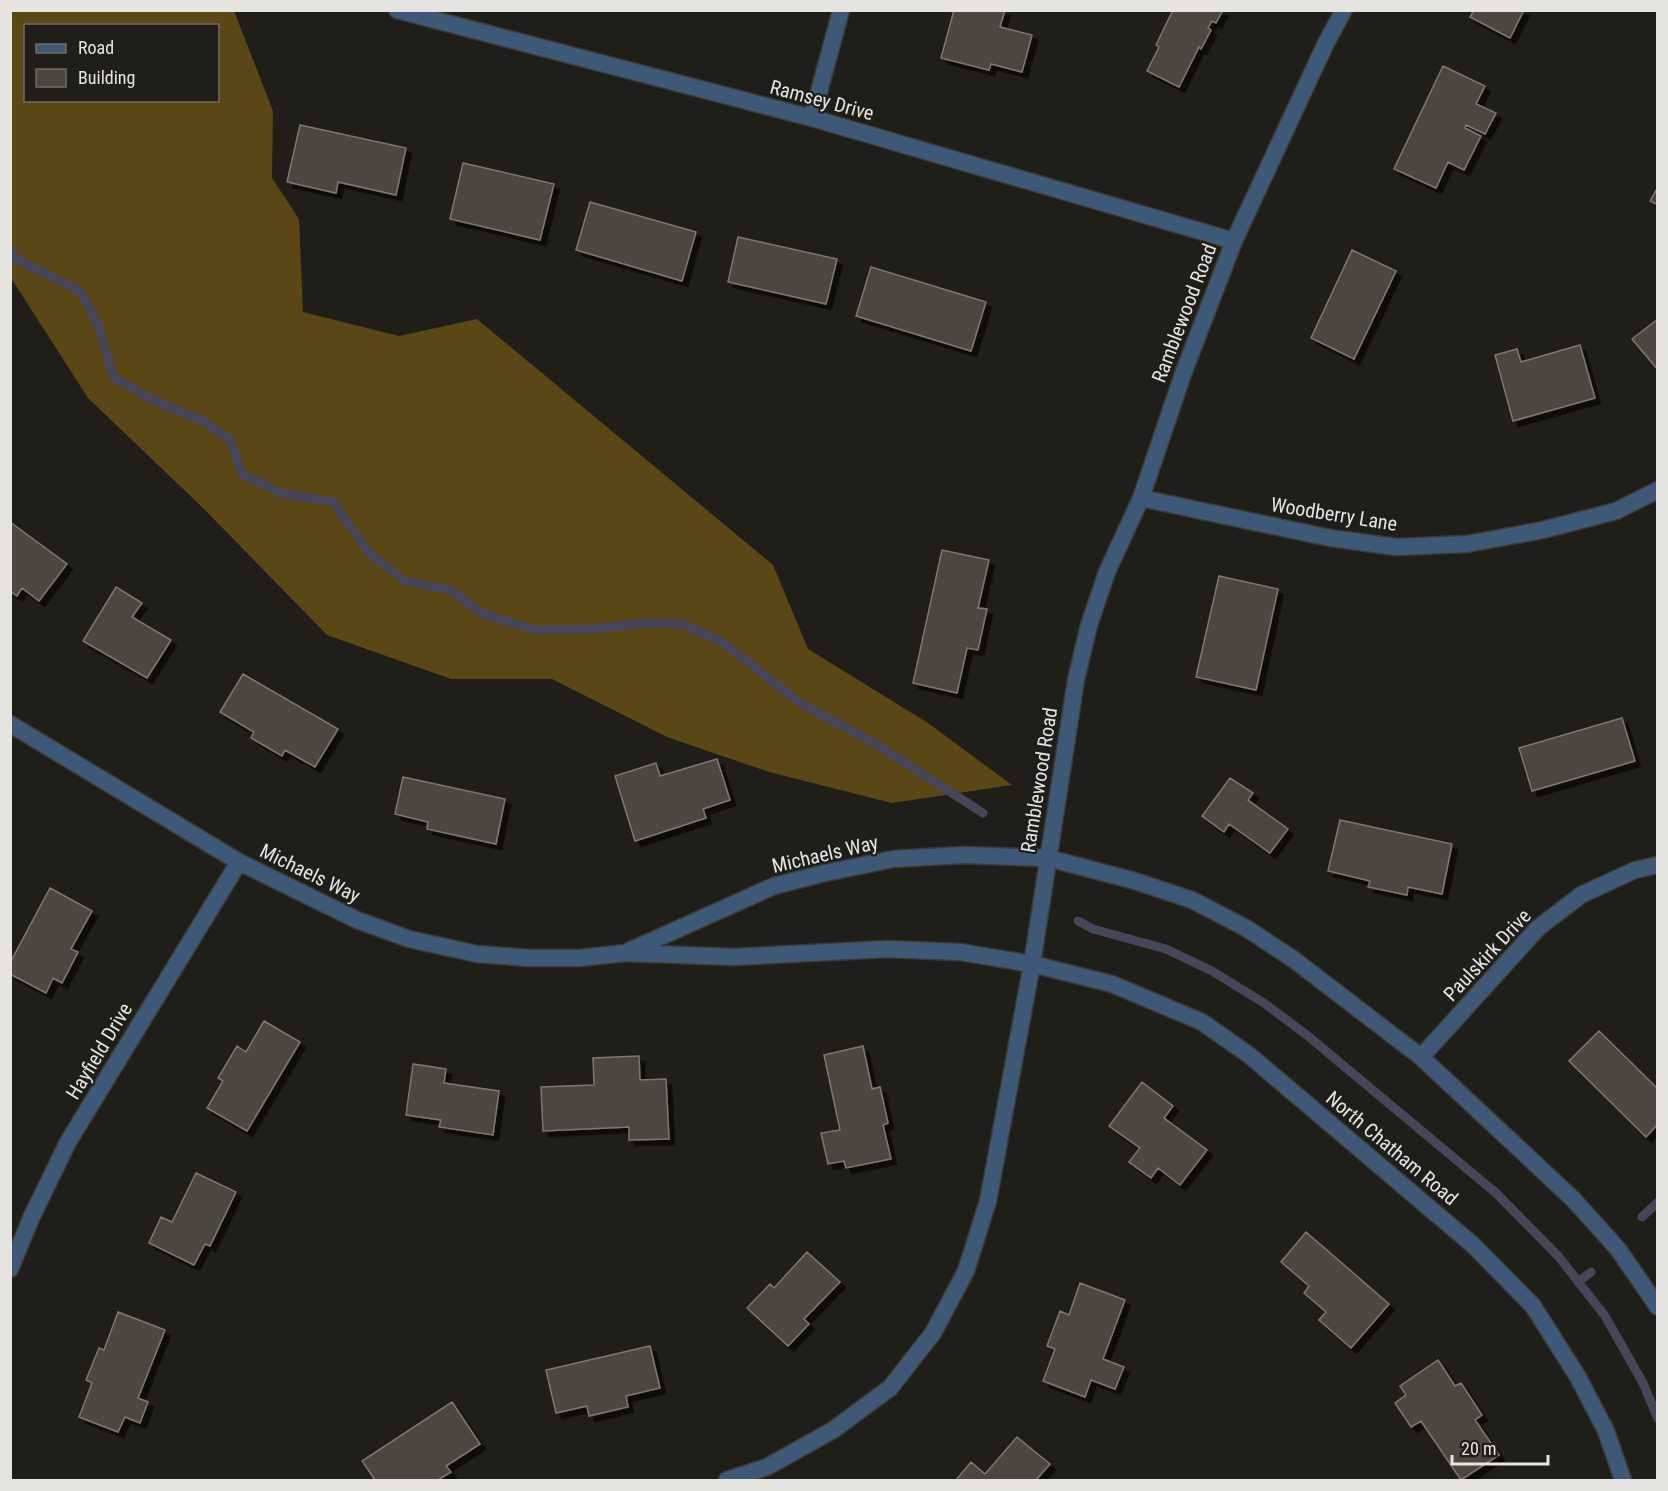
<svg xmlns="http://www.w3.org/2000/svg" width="1668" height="1491" font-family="'Roboto Condensed',sans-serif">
	<defs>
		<filter id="shadow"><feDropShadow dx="5.5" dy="5.5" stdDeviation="0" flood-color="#0009"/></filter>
	</defs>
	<rect width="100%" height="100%" fill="#201e18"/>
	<path fill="#5b4616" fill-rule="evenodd" d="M11 10 234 11 273 111 272 178 299 219 303 312 399 336 477 319 773 565 808 649 928 723 1012 785 892 803 769 772 667 737 552 679H451L327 635 203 508 88 398 11 278ZM26 26H218V100H26Z"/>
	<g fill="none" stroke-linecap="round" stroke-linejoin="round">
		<path stroke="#454659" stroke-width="9" d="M10 251 15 258 81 292 99 327 113 377 151 399 203 421 230 439 242 474 281 493 333 502 370 554 405 581 450 590 484 614 535 630 592 629 643 623 682 624 721 641 800 703 874 743 983 813
			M1078 921 1093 929 1166 949 1212 971 1264 1003 1308 1036 1496 1193 1559 1257 1605 1316 1643 1383 1658 1419
			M1642 1217 1658 1202
			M1578 1282 1591 1272"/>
	</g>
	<path fill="#4a4640" stroke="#7b7770" stroke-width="1.5" filter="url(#shadow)" d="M954 10H1005L1000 27 1032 35 1022 72 991 64 989 70 941 58Z
		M1173 10H1223L1216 23 1212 21 1208 28 1211 30 1201 49 1199 47 1179 87 1147 71 1159 47 1156 45Z
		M1474 10H1524L1510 38 1470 17Z
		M1443 66 1485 86 1476 104 1496 113 1485 134 1466 125 1465 128 1481 136 1464 170 1448 162 1436 188 1394 169Z
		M300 125 406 148 396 195 338 182 336 193 287 182Z
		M463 163 554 184 540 240 450 219Z
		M1658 187V205L1650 201Z
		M590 202 696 232 682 281 576 250Z
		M738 237 837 259 826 304 728 282Z
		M1352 250 1396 271 1354 359 1311 338Z
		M871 267 986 302 971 351 856 316Z
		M1658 319V370L1632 339Z
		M1580 345 1595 398 1513 421 1495 355 1517 349 1521 362Z
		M10 522 67 564 39 601 22 588 17 596 10 591Z
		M942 550 989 560 978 608 987 609 978 650 967 648 957 693 913 683Z
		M1219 576 1278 589 1256 690 1196 677Z
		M116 587 142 603 132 617 171 640 147 678 83 641Z
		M243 674 338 729 315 767 285 750 282 756 251 738 254 732 220 712Z
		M1622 718 1635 761 1532 791 1519 748Z
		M717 759 730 800 703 809 706 818 635 841 615 776 656 763 660 776Z
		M403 777 505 799 496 844 427 829 428 822 395 814Z
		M1230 778 1253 793 1248 800 1288 829 1270 853 1229 824 1224 832 1202 816Z
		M1340 820 1452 844 1442 894 1408 887 1407 895 1368 887 1370 881 1328 871Z
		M50 888 92 911 71 949 78 952 62 983 53 978 46 993 10 974V963Z
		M264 1021 300 1042 247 1131 207 1108 223 1081 218 1078 237 1046 246 1052Z
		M1599 1031 1658 1089V1124L1646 1137 1569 1061Z
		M863 1046 872 1089 880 1087 888 1123 883 1125 891 1159 846 1168 844 1161 828 1164 821 1133 840 1130 824 1055Z
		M639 1056 640 1080 666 1079 669 1139 629 1140V1127L543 1131 541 1087 594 1085 593 1058Z
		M413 1064 446 1069 444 1083 499 1091 493 1135 439 1127 441 1120 406 1115Z
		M1142 1082 1173 1106 1164 1118 1207 1150 1180 1185 1158 1168 1151 1178 1129 1162 1140 1148 1109 1126Z
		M196 1173 236 1192 210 1246 205 1244 194 1265 149 1243 161 1217 172 1222Z
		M1306 1232 1389 1304 1351 1348 1319 1320 1326 1312 1304 1293 1309 1286 1281 1262Z
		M807 1252 840 1282 804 1319 809 1324 788 1346 747 1308 770 1284 774 1288Z
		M1080 1283 1125 1300 1103 1359 1124 1367 1115 1389 1091 1380 1085 1397 1043 1381 1055 1349 1047 1346 1060 1311 1069 1315Z
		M118 1312 165 1330 138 1398 148 1402 140 1423 125 1417 118 1432 79 1417 92 1383 86 1380 99 1348 104 1350Z
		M650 1346 660 1388 626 1396 628 1407 589 1416 587 1406 556 1413 546 1370Z
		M1438 1360 1455 1386 1461 1383 1482 1415 1475 1420 1499 1455 1461 1480 1421 1421 1411 1427 1395 1403 1406 1395 1400 1386Z
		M452 1402 480 1444 446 1466 451 1472 438 1480H375L362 1461Z
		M1017 1437 1050 1464 1036 1480H956L971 1462 985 1474Z"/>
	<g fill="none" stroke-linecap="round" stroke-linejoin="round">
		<g stroke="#3c3a34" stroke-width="19">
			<path id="minor" d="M397 10 812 118 1234 241
				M812 118 841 10
				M1141 498 1330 538 1396 547 1467 544 1543 530 1616 511 1658 490
				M10 724 239 862 357 920 409 939 477 954 529 958H579L625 953 735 957 887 949 960 952 1032 964 1112 984 1202 1022 1249 1055 1473 1245 1533 1306 1578 1377 1606 1431 1623 1480
				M629 951 774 886 825 873 893 859 963 855 1048 858 1135 881 1192 900 1246 928 1293 959 1421 1057 1573 1199 1618 1249 1658 1307
				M1421 1057 1538 928 1581 895 1635 870 1658 865
				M10 1269 32 1216 68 1142 239 862
				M727 1480 767 1467 833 1430 890 1388 933 1333 966 1271 988 1201 1032 964 1076 680 1089 625 1107 572 1141 498 1183 374 1234 241 1326 43 1344 10"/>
		</g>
		<use href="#minor" stroke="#3e5977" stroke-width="16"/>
	</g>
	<g text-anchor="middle" stroke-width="4.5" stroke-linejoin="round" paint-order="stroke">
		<g font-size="20" fill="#e6e4e0" stroke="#201e18">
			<text transform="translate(822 100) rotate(15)" y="7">Ramsey Drive</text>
			<text transform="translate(1184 313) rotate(-69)" y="7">Ramblewood Road</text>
			<text transform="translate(1334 514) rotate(9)" y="7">Woodberry Lane</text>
			<text transform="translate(1039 780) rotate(-81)" y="7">Ramblewood Road</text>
			<text transform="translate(825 854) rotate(-13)" y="7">Michaels Way</text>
			<text transform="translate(310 873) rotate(26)" y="7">Michaels Way</text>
			<text transform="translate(1487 955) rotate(-47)" y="7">Paulskirk Drive</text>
			<text transform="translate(99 1051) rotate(-59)" y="7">Hayfield Drive</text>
			<text transform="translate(1392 1148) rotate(40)" y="7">North Chatham Road</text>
		</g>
	</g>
	<rect width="1668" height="1491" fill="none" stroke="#e6e4e0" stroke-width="24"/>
	<rect x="24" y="24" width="195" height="78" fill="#201e18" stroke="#6f6d68" stroke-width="1.5"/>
	<rect x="36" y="44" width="30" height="9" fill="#3e5977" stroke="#6f6d68" stroke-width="1.5"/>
	<text x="78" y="54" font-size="18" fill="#e6e4e0">Road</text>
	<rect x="36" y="69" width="30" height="18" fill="#4a4640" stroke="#6f6d68" stroke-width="1.5"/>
	<text x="78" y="84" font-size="18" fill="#e6e4e0">Building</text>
	<path d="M1452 1455v9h96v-9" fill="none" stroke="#e6e4e0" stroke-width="3"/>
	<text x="1461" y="1455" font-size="18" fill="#e6e4e0" stroke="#201e18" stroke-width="4.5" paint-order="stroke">20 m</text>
</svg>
